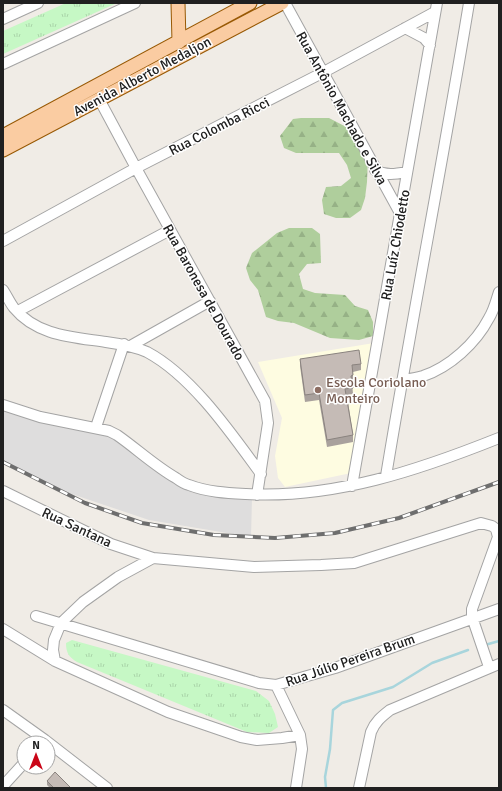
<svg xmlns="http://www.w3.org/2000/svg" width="502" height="791" font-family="Signika,sans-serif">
	<defs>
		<pattern id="forest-firs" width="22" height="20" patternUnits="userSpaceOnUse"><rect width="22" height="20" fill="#afce9c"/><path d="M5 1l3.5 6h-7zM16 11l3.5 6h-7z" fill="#96b186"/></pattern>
		<pattern id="park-tufts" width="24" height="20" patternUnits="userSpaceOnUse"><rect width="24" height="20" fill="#c6f8c5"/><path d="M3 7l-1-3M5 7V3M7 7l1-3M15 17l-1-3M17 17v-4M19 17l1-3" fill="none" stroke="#aad4a9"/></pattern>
	</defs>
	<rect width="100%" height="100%" fill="#f0ece6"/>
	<path fill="#dedddd" d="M3 406 109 433 193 493 252 498 251 537 149 520 48 486 3 463Z"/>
	<path fill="#fefce1" d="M374 343 351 473 285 487 278 478 275 456 282 418 258 362Z"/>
	<path fill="url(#forest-firs)" d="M301 118H329L354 131 368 154 367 182 365 198 361 210 350 218H336L324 214 322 200 326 187 341 186 351 178 347 165 339 153H296L284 148 280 136 293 119Z
		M289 228H312L320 234 321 263 307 264 299 274 303 289 315 293 345 295 355 306 368 310 373 322V336L359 340 330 338 294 323 278 321 266 317 258 290 250 280 246 268 252 253 277 233Z"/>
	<path fill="url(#park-tufts)" d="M66 3H117L3 54V31Z
		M72 640 256 691 269 701 275 714 278 727 269 733 247 732 77 662C69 657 66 653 66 643Z"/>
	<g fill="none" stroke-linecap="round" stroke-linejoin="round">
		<path stroke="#a8d5dc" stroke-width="2.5" d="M485 645 499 641
			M326 788 325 777 330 749 333 710 342 703 393 687 432 663 468 650"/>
		<g stroke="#a4a4a4" stroke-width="12">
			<path id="minor" d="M285 3 400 213
				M3 19 38 3
				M405 28 424 38 430 45
				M3 64 135 3
				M99 99 136 168 265 401 268 423 257 495
				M375 170C386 176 396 174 407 172
				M3 241 136 168 322 73 435 12
				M3 290C7 296 10 303 14 308 37 336 73 337 106 342 121 344 134 346 147 352 192 376 231 433 261 474
				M18 311 170 230
				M132 345 210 301
				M402 380C409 379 416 378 423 376 450 367 476 343 489 318 494 310 496 301 499 292
				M3 405 40 417 109 431 117 435C137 449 155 466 176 478 180 481 185 484 189 485 207 492 227 493 246 494 334 499 419 470 499 438
				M96 427 124 344
				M386 476C412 318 443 161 469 3
				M352 486 437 3
				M3 491 111 544 153 558
				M36 616 259 683 276 685 335 668 499 609
				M3 629 55 661 168 712 241 737 257 740 282 738 300 735
				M55 661 53 650 54 640 61 623 83 602 118 577 153 558 254 567 321 565 354 563 481 523 492 526 496 529 498 537 472 609V617L489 667
				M276 685 300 735 302 749 296 788
				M3 710 45 740 107 788
				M3 786 24 763
				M359 788 371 732C375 722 381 717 390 710L499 664"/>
		</g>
		<g stroke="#985904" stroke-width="15">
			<path id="major" d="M178 3 179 42
				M3 136 250 3
				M3 150 282 3"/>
		</g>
		<use href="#minor" stroke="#fff" stroke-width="10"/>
		<use href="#major" stroke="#facca2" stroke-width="13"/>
		<g stroke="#6e6e6e" stroke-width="4">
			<path id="rail" d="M3 462 85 503 142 523 214 535 275 538 335 533 399 518 499 482"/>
		</g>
		<use href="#rail" stroke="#fff" stroke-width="2.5" stroke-dasharray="8" stroke-linecap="butt"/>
	</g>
	<path fill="#a9a19d" d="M300 359 361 364V370L353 372V382H352L353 394 347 395 353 435V442L327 447 319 400 305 402 300 366Z
		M47 781 70 788H50L47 785Z"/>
	<path fill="#c5bbb6" stroke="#8a837f" d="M359 350 361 364 352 365 353 375 351 376 353 388 345 389 353 435 327 440 319 393 305 395 300 359Z
		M55 772 70 787 69 788H54L47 781Z"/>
	<circle fill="#8d6e63" stroke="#fff" stroke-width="1.5" cx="318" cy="390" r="4"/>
	<g text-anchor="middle" stroke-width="3" stroke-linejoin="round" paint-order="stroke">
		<g font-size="14" fill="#202020" stroke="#fff">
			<text transform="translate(142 76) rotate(-28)" y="5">Avenida Alberto Medaljon</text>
			<text transform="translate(342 108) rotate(61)" y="5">Rua Antônio Machado e Silva</text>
			<text transform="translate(219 126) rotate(-27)" y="5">Rua Colomba Ricci</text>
			<text transform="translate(395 245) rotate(-80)" y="5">Rua Luíz Chiodetto</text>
			<text transform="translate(204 292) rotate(61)" y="5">Rua Baronesa de Dourado</text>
			<text transform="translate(77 527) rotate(25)" y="5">Rua Santana</text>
			<text transform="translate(350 660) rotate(-19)" y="5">Rua Júlio Pereira Brum</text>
		</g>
		<g font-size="14" fill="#785e54" stroke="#fff" text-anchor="start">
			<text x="326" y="387">Escola Coriolano<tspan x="326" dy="16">Monteiro</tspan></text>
		</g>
	</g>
	<rect width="502" height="791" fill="none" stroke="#202020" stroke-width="8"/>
	<g transform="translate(36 755)"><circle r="19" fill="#ffffff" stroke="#a6a6a6"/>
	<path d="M0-3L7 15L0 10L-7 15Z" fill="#ca0517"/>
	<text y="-6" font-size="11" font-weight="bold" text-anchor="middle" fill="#202020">N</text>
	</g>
</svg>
